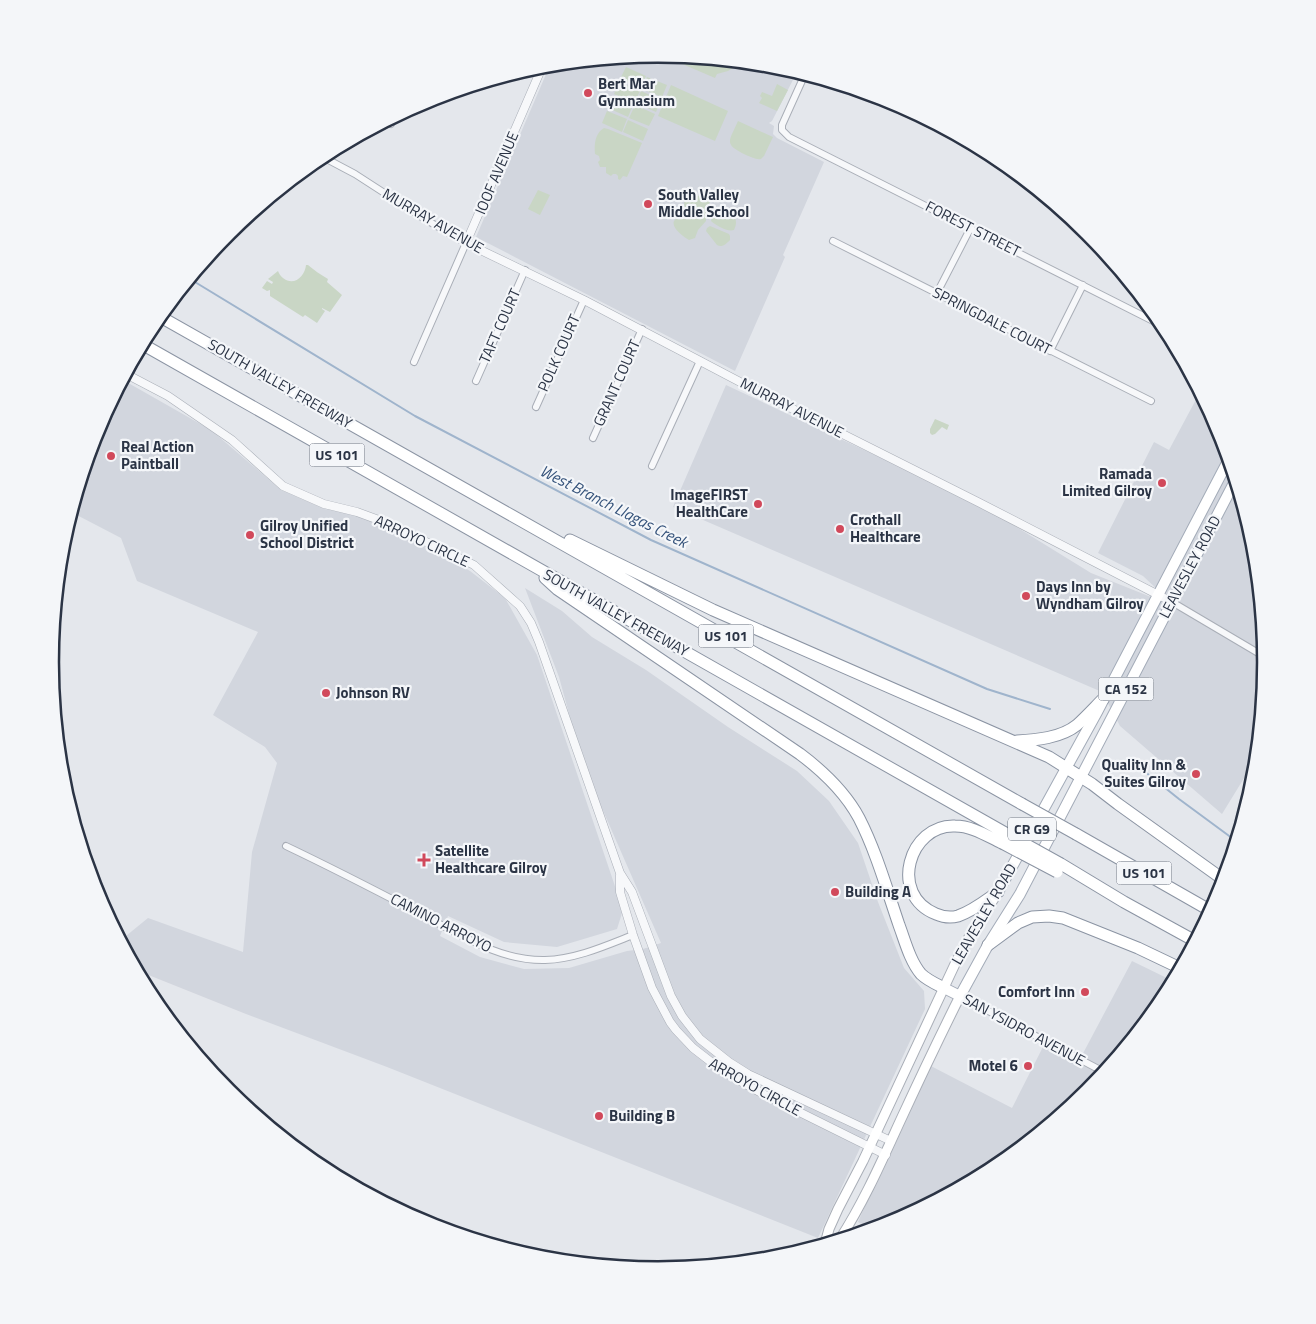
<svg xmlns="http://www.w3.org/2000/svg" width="1316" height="1324" font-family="'Titillium Web',sans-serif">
	<rect width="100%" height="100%" fill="#e4e7ec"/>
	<path fill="#d2d6de" d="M658 54 777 66 797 72 772 121 769 123 774 126 773 134 777 138 824 162 783 255 785 257 735 371 476 237 550 65Z
		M123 380 211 430 281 490 325 509 376 519 470 571 505 598 537 655 623 910 617 929 557 947 504 942 448 916 440 936 480 957 524 969 569 968 627 951 643 949 661 943 583 765 559 677 525 588 562 611 592 637 646 670 728 727 797 771 829 801 858 843 878 902 904 968 924 991 925 1009 818 1238 387 1067 246 1014 136 970 121 940 148 918 243 952 252 852 277 763 265 747 213 715 258 632 137 581 121 538 71 512 96 429Z
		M726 385 979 504 1091 573 1176 607 1143 576 1098 553 1154 442 1169 450 1200 392 1220 430 1254 544 1266 662 1257 757 1222 814 1120 726 1102 692 673 507Z
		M1132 961 1173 981 1163 1000 1088 1092 996 1168 890 1224 872 1229 858 1222 927 1064 1012 1108 1046 1041 1080 1059Z"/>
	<path fill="#c9d6c5" d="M659 54 742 62 728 71 717 74 715 78Z
		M626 67 646 76 640 88 620 79Z
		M647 77 667 85 662 97 642 89Z
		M619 82 640 91 634 103 614 94Z
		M777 84 788 90 777 111 759 103 762 98 760 96 762 92 772 96Z
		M671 85 728 111 715 141 658 116Z
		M641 91 661 100 656 112 636 103Z
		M613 96 633 105 628 117 608 108Z
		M635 105 655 114 649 126 629 118Z
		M607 111 627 119 622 132 602 123Z
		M628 120 648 129 643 141 623 132Z
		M738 121 773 137 764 156 761 159C756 160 752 157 746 155 723 144 729 142 738 121Z
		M604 128 608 129 642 143 627 177 623 176 620 180 618 179V176L616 174H613L611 176 606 173V167H600L598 162 600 160 599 156 595 154C594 145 595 133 604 128Z
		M538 190 550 195 540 215 528 209Z
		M687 196C695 196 706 194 710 202L706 212V221L698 230 695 238 689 240C684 237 671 228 674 221 677 217 681 216 683 212 685 207 684 203 684 199Z
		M721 214C732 214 740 217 734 230 727 232 717 226 711 221L713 216Z
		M710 226 729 234 730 236V240C726 244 722 248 717 245L706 231 707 228Z
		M306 265H308C314 270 321 275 328 279L327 282 342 295 330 312 322 308V309L325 311 317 323 305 315 303 317 270 296V290L267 291 262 288 267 281 272 284 273 282 268 279 278 271C279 273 280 276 283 278 294 287 305 276 306 265Z
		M935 419 949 425 947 430 942 427 935 434 932 435 930 433V429Z"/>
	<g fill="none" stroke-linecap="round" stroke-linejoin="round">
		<path stroke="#9fb4cc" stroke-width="2" d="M190 279 415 416 651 540 987 689 1050 709
			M1129 759 1179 799 1236 841"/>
		<g stroke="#a9aeb7" stroke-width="8">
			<path id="minor" d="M805 74 782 125V130L789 137 1165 327
				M386 121 391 124 396 116
				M321 156 355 174 423 218 466 243 414 362
				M833 241 1151 401
				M937 293 970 229
				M1050 351 1083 285
				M476 381 525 270
				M536 407 584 300
				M593 438 642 329
				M652 466 700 361
				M1172 602 1265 657
				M286 846C330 867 373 889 415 911 457 932 497 961 545 960 576 959 605 946 633 935
				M960 996 1104 1072"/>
		</g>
		<g stroke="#a9aeb7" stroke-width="9">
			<path id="tertiary" d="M543 65 466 243 584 300 761 393 980 503 1172 602
				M126 374 168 396 232 440 283 486 324 504 357 512 387 523 474 565 520 606 531 623 539 642 620 873 632 892 671 996 682 1016 700 1039 729 1062 748 1074 891 1141
				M620 875V892L633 935 652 988 670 1022 676 1030 693 1048 724 1072 765 1095 886 1155"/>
		</g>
		<g stroke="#a9aeb7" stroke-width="11">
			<path id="secondary" d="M840 1239C865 1200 883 1158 902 1117 921 1076 940 1036 960 996
				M825 1244 829 1229 838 1209 863 1161 955 964 969 937 995 897"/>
		</g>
		<g stroke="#a3abb8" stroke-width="12">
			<path id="primary" d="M998 892 1097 712 1229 459
				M944 988 960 996 988 945 1020 894 1235 481"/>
		</g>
		<g stroke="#8b94a3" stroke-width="13">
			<path id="motorway" d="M159 316 1022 804
				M142 344 1007 834
				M570 540 713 610 1049 757 1092 784 1118 804 1224 880
				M545 578 557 589 800 754C824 772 845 792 859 818 876 851 887 890 899 925 905 941 910 961 921 974 927 980 936 984 944 988
				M1017 741C1036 740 1061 738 1077 725 1086 717 1095 707 1104 698
				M1076 834 1211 911
				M1061 864 1124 902 1195 941
				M998 892C985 901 973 911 958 916 951 918 943 917 936 914 888 895 909 824 955 826 972 826 987 836 1002 843
				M988 945 1018 923 1032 917 1049 916 1063 918 1138 948 1180 968"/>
		</g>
		<use href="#minor" stroke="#f7f8fa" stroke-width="6"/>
		<use href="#tertiary" stroke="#f7f8fa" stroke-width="8"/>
		<use href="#secondary" stroke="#fff" stroke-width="9"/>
		<use href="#primary" stroke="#fff" stroke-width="10"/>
		<use href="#motorway" stroke="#fff" stroke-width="11"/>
		<g stroke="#8b94a3" stroke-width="13" stroke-linecap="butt">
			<path id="motorway-bridge" d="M1022 804 1076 834
				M1007 834 1061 864
				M1002 843 1057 872"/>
		</g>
		<use href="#motorway-bridge" stroke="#fff" stroke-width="11"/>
	</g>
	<g fill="#d1495b" stroke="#f4f6f9" stroke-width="2">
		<circle cx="588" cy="93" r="5"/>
		<circle cx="648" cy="204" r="5"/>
		<circle cx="111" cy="456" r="5"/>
		<circle cx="1162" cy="483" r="5"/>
		<circle cx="758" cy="504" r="5"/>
		<circle cx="840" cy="529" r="5"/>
		<circle cx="250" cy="535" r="5"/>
		<circle cx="1026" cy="596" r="5"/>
		<circle cx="326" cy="693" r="5"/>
		<circle cx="1196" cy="774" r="5"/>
		<path d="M421.5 852.5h5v5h5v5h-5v5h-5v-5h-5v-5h5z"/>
		<circle cx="835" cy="892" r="5"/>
		<circle cx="1085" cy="992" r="5"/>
		<circle cx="1028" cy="1066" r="5"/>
		<circle cx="599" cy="1116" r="5"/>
	</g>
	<g text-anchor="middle" stroke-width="4.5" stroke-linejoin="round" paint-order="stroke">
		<g fill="#f4f6f9" stroke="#676e7b" stroke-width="1">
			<rect x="309.5" y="443.5" width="55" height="23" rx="4"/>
			<rect x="698.5" y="624.5" width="55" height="23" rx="4"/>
			<rect x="1098.5" y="677.5" width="55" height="23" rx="4"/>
			<rect x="1008" y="817.5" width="48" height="23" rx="4"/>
			<rect x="1116.5" y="861.5" width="55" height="23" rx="4"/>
		</g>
		<g font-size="14" font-weight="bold" fill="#2b3445">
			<text x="337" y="460">US 101</text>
			<text x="726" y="641">US 101</text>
			<text x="1126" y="694">CA 152</text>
			<text x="1032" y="834">CR G9</text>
			<text x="1144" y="878">US 101</text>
		</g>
		<g font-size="15" font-weight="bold" fill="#2b3445" stroke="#f4f6f9" text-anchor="start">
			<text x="598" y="89">Bert Mar<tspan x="598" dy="17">Gymnasium</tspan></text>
			<text x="658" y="200">South Valley<tspan x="658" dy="17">Middle School</tspan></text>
			<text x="121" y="452">Real Action<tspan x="121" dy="17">Paintball</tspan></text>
			<text x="1152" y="479" text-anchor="end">Ramada<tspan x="1152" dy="17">Limited Gilroy</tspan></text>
			<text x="748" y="500" text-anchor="end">ImageFIRST<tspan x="748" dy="17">HealthCare</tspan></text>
			<text x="850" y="525">Crothall<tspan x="850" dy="17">Healthcare</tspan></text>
			<text x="260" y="531">Gilroy Unified<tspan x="260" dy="17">School District</tspan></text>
			<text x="1036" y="592">Days Inn by<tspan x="1036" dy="17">Wyndham Gilroy</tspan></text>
			<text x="336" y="698">Johnson RV</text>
			<text x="1186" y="770" text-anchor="end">Quality Inn &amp;<tspan x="1186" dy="17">Suites Gilroy</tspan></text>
			<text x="435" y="856">Satellite<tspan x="435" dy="17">Healthcare Gilroy</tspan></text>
			<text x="845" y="897">Building A</text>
			<text x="1075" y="997" text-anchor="end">Comfort Inn</text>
			<text x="1018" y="1071" text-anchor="end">Motel 6</text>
			<text x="609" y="1121">Building B</text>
		</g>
		<g font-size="15" fill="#2b3445" stroke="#f4f6f9">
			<text transform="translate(497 173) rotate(-67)" y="5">IOOF AVENUE</text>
			<text transform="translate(433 221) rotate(30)" y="5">MURRAY AVENUE</text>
			<text transform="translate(973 229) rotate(27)" y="5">FOREST STREET</text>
			<text transform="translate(992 321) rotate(27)" y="5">SPRINGDALE COURT</text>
			<text transform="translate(500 326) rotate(-66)" y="5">TAFT COURT</text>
			<text transform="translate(559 353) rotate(-66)" y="5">POLK COURT</text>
			<text transform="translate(617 383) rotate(-66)" y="5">GRANT COURT</text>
			<text transform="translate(280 384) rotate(30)" y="5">SOUTH VALLEY FREEWAY</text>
			<text transform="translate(792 408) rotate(27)" y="5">MURRAY AVENUE</text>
			<text transform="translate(422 541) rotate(25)" y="5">ARROYO CIRCLE</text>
			<text transform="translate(1190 567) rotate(-62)" y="5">LEAVESLEY ROAD</text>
			<text transform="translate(616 613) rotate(29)" y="5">SOUTH VALLEY FREEWAY</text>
			<text transform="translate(984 914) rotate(-60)" y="5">LEAVESLEY ROAD</text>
			<text transform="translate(441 923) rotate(27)" y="5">CAMINO ARROYO</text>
			<text transform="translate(1024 1030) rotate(28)" y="5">SAN YSIDRO AVENUE</text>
			<text transform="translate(755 1087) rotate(29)" y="5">ARROYO CIRCLE</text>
		</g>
		<g font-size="16" font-style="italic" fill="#34527a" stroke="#f4f6f9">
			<text transform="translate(614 506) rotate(27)" y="6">West Branch Llagas Creek</text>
		</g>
	</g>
	<path d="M0 0H1316V1324H0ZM59 662a599 599 0 1 1 1198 0a599 599 0 1 1-1198 0Z" fill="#f4f6f9" fill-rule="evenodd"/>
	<path fill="none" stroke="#2b3445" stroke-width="2.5" d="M59 662a599 599 0 1 1 1198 0a599 599 0 1 1-1198 0Z"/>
</svg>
